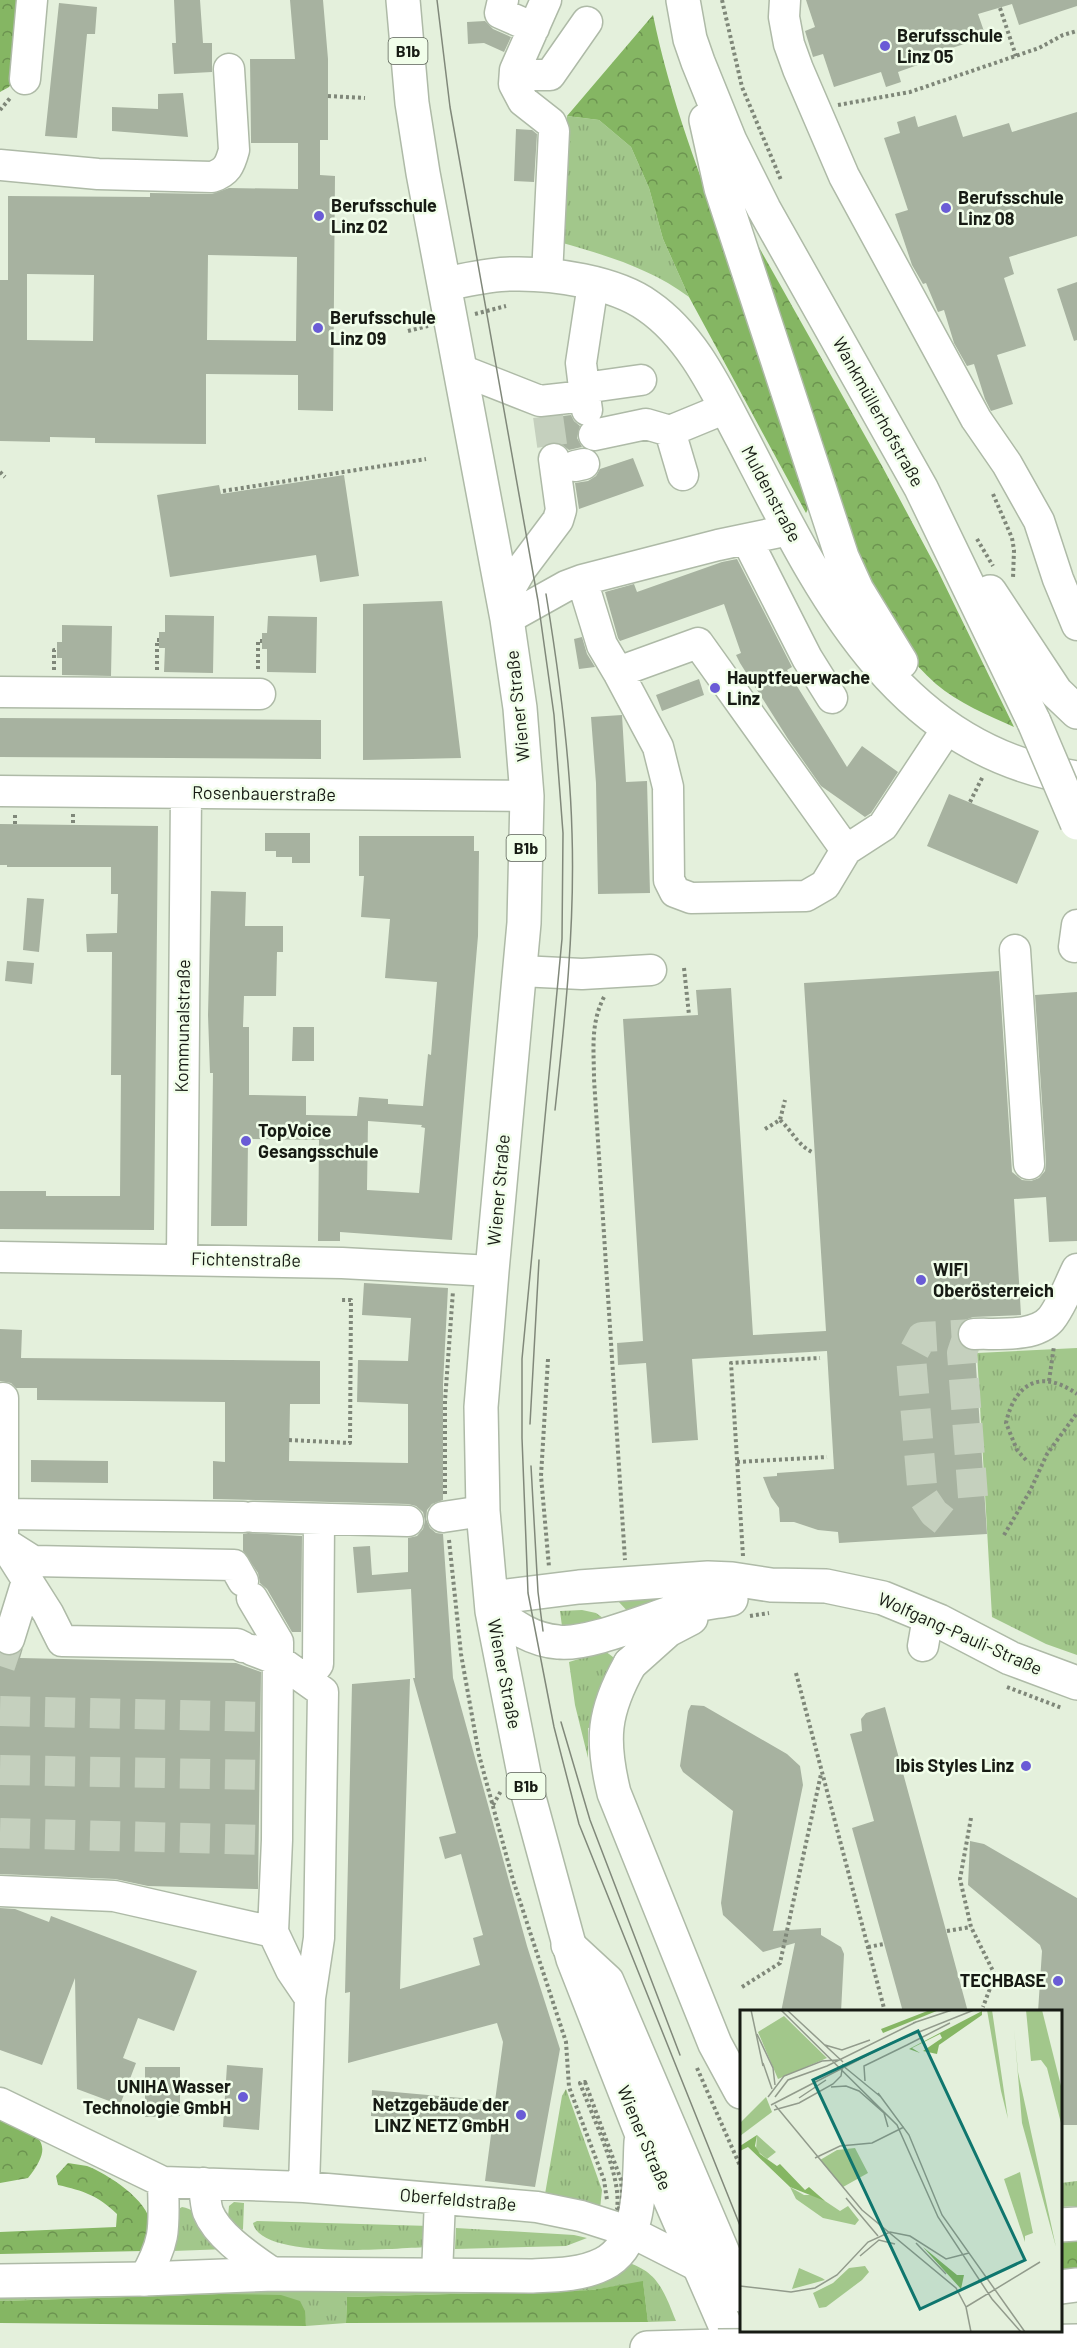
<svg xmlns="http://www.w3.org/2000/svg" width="1077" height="2348" font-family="Barlow,sans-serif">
	<defs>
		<pattern id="grass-tufts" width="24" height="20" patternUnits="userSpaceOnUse" patternTransform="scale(1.5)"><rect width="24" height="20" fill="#a2c78b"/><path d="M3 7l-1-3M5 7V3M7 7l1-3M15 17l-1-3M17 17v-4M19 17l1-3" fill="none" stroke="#8baa77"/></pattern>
		<pattern id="forest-crowns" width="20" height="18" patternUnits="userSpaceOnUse" patternTransform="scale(1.5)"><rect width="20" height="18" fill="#85b663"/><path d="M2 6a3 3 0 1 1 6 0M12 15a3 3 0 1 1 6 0" fill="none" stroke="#6c9350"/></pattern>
	</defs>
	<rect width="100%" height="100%" fill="#e4f0dc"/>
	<path fill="url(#grass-tufts)" d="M567 116 599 120 631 147 649 188 663 239 689 297C650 268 605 255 559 242Z
		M1077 1348V1655L1046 1644 992 1617 977 1353Z
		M692 1591 632 1616 617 1600Z
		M582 1610 596 1613 607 1621 563 1634 560 1611Z
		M605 1651 617 1660 596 1727 588 1728V1758L575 1705 569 1662Z
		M566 2089 602 2190 600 2209 545 2194 562 2096Z
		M1077 2181V2206L1061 2207V2183Z
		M234 2202 244 2203 243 2229 239 2233 228 2217 229 2206Z
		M182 2207C201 2210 215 2234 227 2249L173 2251 176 2244 177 2210Z
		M257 2221 430 2226 429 2247C397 2248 260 2261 253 2223Z
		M456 2228 574 2235 587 2238 566 2246 455 2249Z
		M621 2261C657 2269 663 2289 676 2321L648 2322 643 2282 592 2290 347 2297 346 2323 306 2326 304 2311 219 2294 0 2301V2291Z"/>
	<path fill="url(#forest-crowns)" d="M0 0H24L16 75 9 87 0 92Z
		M653 15C673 114 712 206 747 300 770 366 791 433 813 499L806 513 689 297 663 239 649 188 631 147 599 120 567 116Z
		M729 194 882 466 937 569 1014 727C988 715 958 703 936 684 911 662 893 635 874 607Z
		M0 2115C33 2134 60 2138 28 2178L0 2183Z
		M68 2163C74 2164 81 2165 87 2166 106 2173 150 2201 150 2224 150 2232 145 2243 143 2251L0 2254V2232L116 2227 117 2214C97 2195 84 2191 58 2185L56 2176Z
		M1077 2241V2273L1061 2275 1060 2242Z
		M643 2281 648 2322 346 2323 347 2297 592 2290Z
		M219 2294 281 2295 300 2301 305 2311 306 2326 0 2323V2301Z"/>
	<path fill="#a7b2a0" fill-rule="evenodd" d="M174 0H200L203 43H212V72L174 74 172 43H176Z
		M290 0H323L328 59V140H320V175L335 176 333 411 298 410V375L206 374V444L95 443V438L50 437V442L0 441V280H8V196L150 197V193L212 194 229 188 298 189V143H251V139L250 59H295ZM208 255 297 257 296 341 207 340ZM27 274 94 275 93 341 27 340Z
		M806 0H1077V6L1019 25 1012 4 978 14 986 37 924 57 926 62 898 72 901 82 886 87 881 72 834 87 823 54 813 57 805 31 815 27Z
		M59 3 97 7 95 34H87L77 138 45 136Z
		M485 21 493 29 511 37 504 52 484 43 468 44 467 22Z
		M183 93 188 137 112 131V107L158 109V94Z
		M1077 112V236L1009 257 1014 274 1004 278 1026 346 997 355 1013 404 991 411 985 399 974 364 967 366 954 343 944 310 938 312 926 283 923 284 912 265 895 214 908 210 884 138 900 133 897 122 915 116 918 127 956 115 963 137 1009 123 1012 132Z
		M516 129 532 130 537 134 534 182 514 181Z
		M1077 282V340L1074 341 1057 289Z
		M571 415 574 421 580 426 577 438 582 447 569 450 560 443H549L545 418Z
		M633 458 644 486 579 509 575 483 588 481 596 476 600 469Z
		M344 475 359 576 320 582 316 555 170 577 157 495 219 485 221 494Z
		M737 559 792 667 787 670 847 767 862 746 898 772 871 813 865 817 821 786 788 739 740 663 736 655 741 653 724 604 620 641 618 638 605 592 634 584 637 592 722 562Z
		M442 601 461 758 363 760V604Z
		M165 615 214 616 213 673 164 672 165 648H159V632H165Z
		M268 616 317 617 316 673 267 672V649H262V633H267Z
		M62 625 112 626 111 676 62 675V658H57V642H62Z
		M582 637 587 654 595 667 579 669 574 639Z
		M699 679 704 695 662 711 656 695Z
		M622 715 626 782 647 781 650 893 598 894 596 783 591 717Z
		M0 718 321 720V759L0 757Z
		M949 794 1039 831 1017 884 927 846Z
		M0 824 158 826 154 1230 0 1229V1191H46V1196H120L121 1075H111L112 952H87L86 934 117 933 118 894H111V867H7V865H0Z
		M265 833H310V863H292V857H276V851H265Z
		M359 836H474V851H479L478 936 452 1240 340 1232V1241H318L319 1140 248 1139 247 1226H211L213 1073H210L208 1015 211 891 246 892 245 926H283V952H277L276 996H244L243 1027H249V1095L306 1096V1115L357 1116 359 1097 388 1099V1104L423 1106 428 1054 431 1055 437 982 385 978 390 919 361 917 364 876H359ZM368 1121 422 1125 421 1127 425 1128 419 1193 367 1190Z
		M27 898 44 899 39 952 23 950Z
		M7 961 34 963 32 984 5 981Z
		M999 971 1012 1172 1022 1180 1031 1181 1039 1178 1045 1171 1046 1163 1035 995 1077 992V1241L1049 1242 1046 1197 1014 1199 1021 1315 973 1317 965 1320 959 1326 957 1335 960 1343 966 1349 975 1351 987 1534 839 1543 838 1532 818 1530 794 1522H780L779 1508 771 1497 763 1477 777 1476V1473L834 1469 827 1351 692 1359 698 1440 652 1443 646 1363 618 1365 617 1343 643 1341 623 1019 698 1015 696 990 731 988 753 1335 826 1331 804 983Z
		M293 1027H314V1061H292Z
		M364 1283 448 1288 443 1384V1500L432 1504 427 1510 426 1519 430 1528 436 1533 443 1534 453 1678 527 1946 560 2049 535 2187 485 2181 492 2127 371 2116 372 2090 495 2101 503 2042 497 2023 348 2063 350 1992 345 1993 352 1684 410 1679 400 1989 480 1965 473 1938 483 1935 461 1854 445 1859 439 1837 456 1833 413 1678H415L411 1589 357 1593 353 1547 370 1546 372 1575 408 1572V1538L417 1536 423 1529 425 1521 423 1512 416 1506 408 1504 213 1499V1461L225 1462V1402L37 1400V1388H16L11 1383 0 1381V1329L22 1330 21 1358 320 1361V1404H290L289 1461 408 1463V1404L357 1402 358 1360 408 1361 411 1318 362 1315Z
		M31 1460 108 1461V1483L31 1482Z
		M248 1533 302 1536 301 1632H292L267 1589 260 1583 258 1573 243 1551V1534Z
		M23 1648 20 1658 236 1663 261 1672 258 1889 148 1886 115 1879 0 1874V1653L12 1656Z
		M691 1705 704 1706 787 1754 800 1766 803 1785 773 1931 821 1928V1935L841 1947 844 1954 841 2012H781L795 1943 763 1952 723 1915 721 1903 733 1811 683 1772 680 1766 688 1711Z
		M885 1707 948 1938 968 2012H903L852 1828 874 1821 850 1734 862 1731 861 1719 866 1713Z
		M970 1841 984 1844 1077 1898V2125H1060V2012H1038L1042 1951 1040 1945 968 1885Z
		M0 1908 15 1909 49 1922 51 1916 197 1971 174 2031 138 2018 123 2058 136 2063 120 2105 77 2089 75 1978 42 2065 0 2050Z
		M227 2065 263 2068 259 2130 223 2127Z
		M145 2067H180V2116L145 2117Z"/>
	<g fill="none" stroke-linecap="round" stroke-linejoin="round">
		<path stroke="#c5d0be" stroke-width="30" stroke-dasharray="30 15" stroke-linecap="butt" d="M548 416 554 459
			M968 1335 962 1353 973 1497
			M944 1521 934 1513 923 1497 911 1357 922 1337 974 1334
			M0 1666 9 1639
			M0 1711 268 1717
			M0 1770 266 1775
			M0 1833 264 1840"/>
		<g stroke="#aebaa7" stroke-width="33">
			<path id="minor" d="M503 0 500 13 534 28
				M546 0 515 70 514 84 523 101 551 123 554 131 547 276
				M785 0 784 17 789 44 798 69 844 176 976 419 1007 464 1039 521 1058 579 1077 625
				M515 70 534 75H550L587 22
				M25 79 32 0
				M0 165 98 174 212 177C227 172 230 165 234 150L229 69
				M461 370 540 401 585 396 587 410
				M584 388 641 380
				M585 396 581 363 593 284
				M670 431 683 475
				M594 435 646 424 670 431 726 408
				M575 466 584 464
				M747 540 807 658 832 698
				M582 580 602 645 618 672 698 643 846 850
				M504 599 522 568 558 520 561 510 554 459
				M507 619 566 586 582 580 718 545 789 530
				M618 672 658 747 668 787 669 880 675 892 691 898 806 896 825 885 846 850 883 826 947 729
				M0 692 260 694
				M0 791 527 796
				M1074 947 1077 925
				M1015 950 1029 1164
				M520 971 582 974 651 970
				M0 1257 342 1263 492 1271
				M182 1259 186 793
				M974 1334C996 1333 1035 1338 1051 1319 1062 1305 1069 1285 1077 1269
				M3 1514V1398
				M253 1517 408 1521
				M443 1517 483 1511
				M3 1542 33 1561 234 1565 243 1581
				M252 1598 278 1642 277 1840 273 1932
				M9 1639 27 1581
				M923 1646 928 1617
				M243 1647 237 1644 62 1641 48 1613 3 1542V1514L243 1517
				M252 1650 278 1660 323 1692 319 1938 310 1998 304 2187
				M306 1680 318 1664 319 1519
				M0 1891 114 1896 273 1932 291 1970 310 1998
				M0 2103 163 2182 304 2187 537 2207 581 2216 631 2232 700 2267
				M204 2183C205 2193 205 2203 208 2212 218 2237 253 2259 274 2274
				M437 2275 440 2199
				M144 2279C167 2239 164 2227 163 2182"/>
		</g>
		<g stroke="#aebaa7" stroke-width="36">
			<path id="major" d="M403 0 412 103 423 173 507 619 520 708 527 796 524 923 492 1271 481 1407 483 1511 492 1611 528 1794 573 1959 642 2135 735 2348
				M683 0 690 39 698 62 730 141 764 209 921 488 1034 722
				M706 120 721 188 842 557 857 590 901 662
				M445 284C467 280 490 274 512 274 552 273 615 282 648 306 693 337 717 391 742 438 819 586 892 750 1077 778
				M990 592 1056 692 1077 712
				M491 1598 579 1587 708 1578 732 1579 771 1585 826 1586 883 1598 939 1621 1010 1658 1077 1683
				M492 1611C513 1626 532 1640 558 1642 588 1646 654 1617 686 1608 700 1603 716 1602 731 1599
				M630 1664 668 1630 691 1618
				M144 2279 274 2274 530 2276C555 2275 581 2275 603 2264 643 2245 639 2179 641 2142"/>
		</g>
		<g stroke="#aebaa7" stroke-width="36">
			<path id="highway" d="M630 1664C603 1712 601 1740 614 1793L715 2044 741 2092
				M568 1945 607 1981 741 2295
				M1060 2225 1077 2224
				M0 2281 144 2279
				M1060 2287 1077 2285
				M876 2345 1077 2341
				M647 2348 718 2346"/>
		</g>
		<path stroke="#7f8779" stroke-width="4" stroke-dasharray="3 3" stroke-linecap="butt" d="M722 0 742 87 781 180
			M1000 8 1016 56
			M328 96 365 98
			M838 105 910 92 1039 48 1063 35 1077 31
			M0 110 11 97
			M475 314 506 306
			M408 331 428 326
			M0 472 5 477
			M223 491 426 459
			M993 494 1012 538 1014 550 1013 578
			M977 539 993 566
			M258 669V641H262
			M54 670V650H57
			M157 670V640H159
			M970 802 983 776
			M73 814V825
			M15 824V813
			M684 968 689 1015
			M604 997C590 1024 594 1051 594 1079L625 1560
			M780 1120C793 1132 798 1146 814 1153
			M765 1129 780 1120 785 1100
			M548 1359 541 1476 549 1567
			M1049 1381 1054 1346
			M289 1440 350 1443 351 1300H342
			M1026 1460 1017 1450 1006 1423C1015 1382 1042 1369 1077 1394
			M737 1462 827 1457
			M445 1494V1401L453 1291
			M1004 1535 1030 1491 1047 1454 1077 1413
			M449 1540 461 1654 479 1755 513 1880 566 2042 569 2087 604 2180 607 2200
			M743 1556 731 1363 820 1358
			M750 1616 769 1613
			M796 1673 885 2012
			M1007 1687 1062 1708
			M493 1805 501 1791
			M971 1818 960 1879 971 1927 995 1975 983 2007
			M947 1931 971 1927
			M868 1947 884 1944
			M742 1987 780 1963 821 1774
			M697 2068 741 2168
			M585 2082 621 2180 623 2210 617 2208C622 2176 592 2116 580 2083Z"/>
		<use href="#minor" stroke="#fff" stroke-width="30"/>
		<use href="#major" stroke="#fff" stroke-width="33"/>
		<use href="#highway" stroke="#fff" stroke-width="33"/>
		<path stroke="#80887a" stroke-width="1.5" d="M437 0 450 107 538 601 554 715 563 833 562 939 522 1359V1438L528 1593 554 1727 579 1824 741 2228
			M546 594C559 673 570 753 572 833 575 926 565 1019 555 1110
			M530 1424 539 1260
			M531 1466 538 1592 543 1631
			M561 1722 590 1820 680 2055
			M784 2332 790 2348"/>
		<g stroke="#aebaa7" stroke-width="36" stroke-linecap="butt">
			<path id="major-bridge" d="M1034 722 1077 823"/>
		</g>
		<g stroke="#aebaa7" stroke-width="36" stroke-linecap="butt">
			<path id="highway-bridge" d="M718 2346 876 2345"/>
		</g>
		<use href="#major-bridge" stroke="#fff" stroke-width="33"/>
		<use href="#highway-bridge" stroke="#fff" stroke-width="33"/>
	</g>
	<g fill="#6a5cd6" stroke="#f1feea" stroke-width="2">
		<circle cx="885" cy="46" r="6"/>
		<circle cx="946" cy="208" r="6"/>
		<circle cx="319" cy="216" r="6"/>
		<circle cx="318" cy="328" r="6"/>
		<circle cx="715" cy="688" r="6"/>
		<circle cx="246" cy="1141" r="6"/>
		<circle cx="921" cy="1280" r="6"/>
		<circle cx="1026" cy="1766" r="6"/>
		<circle cx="1058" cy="1981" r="6"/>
		<circle cx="243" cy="2097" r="6"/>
		<circle cx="521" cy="2115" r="6"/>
	</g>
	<g text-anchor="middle" stroke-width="5" stroke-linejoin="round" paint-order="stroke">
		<g fill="#f1feea" stroke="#585f54" stroke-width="1.5">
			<rect x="388.5" y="38" width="39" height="26" rx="4.5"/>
			<rect x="506.5" y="835" width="39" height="26" rx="4.5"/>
			<rect x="506.5" y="1773" width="39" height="26" rx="4.5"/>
		</g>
		<g font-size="16" font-weight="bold" fill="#171b14">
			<text x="408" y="57">B1b</text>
			<text x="526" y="854">B1b</text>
			<text x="526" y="1792">B1b</text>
		</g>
		<g font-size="18" font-weight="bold" fill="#171b14" stroke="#f1feea" text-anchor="start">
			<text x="897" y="42">Berufsschule<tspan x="897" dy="21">Linz 05</tspan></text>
			<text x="958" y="204">Berufsschule<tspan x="958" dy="21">Linz 08</tspan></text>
			<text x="331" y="212">Berufsschule<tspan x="331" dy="21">Linz 02</tspan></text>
			<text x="330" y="324">Berufsschule<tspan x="330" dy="21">Linz 09</tspan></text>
			<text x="727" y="684">Hauptfeuerwache<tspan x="727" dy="21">Linz</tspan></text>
			<text x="258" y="1137">TopVoice<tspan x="258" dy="21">Gesangsschule</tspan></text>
			<text x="933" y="1276">WIFI<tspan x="933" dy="21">Oberösterreich</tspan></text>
			<text x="1014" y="1772" text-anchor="end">Ibis Styles Linz</text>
			<text x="1046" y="1987" text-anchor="end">TECHBASE</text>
			<text x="231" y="2093" text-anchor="end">UNIHA Wasser<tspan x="231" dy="21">Technologie GmbH</tspan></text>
			<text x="509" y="2111" text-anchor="end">Netzgebäude der<tspan x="509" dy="21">LINZ NETZ GmbH</tspan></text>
		</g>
		<g font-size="18" fill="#171b14" stroke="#f1feea">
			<text transform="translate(878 412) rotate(61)" y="6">Wankmüllerhofstraße</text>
			<text transform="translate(771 494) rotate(62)" y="6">Muldenstraße</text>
			<text transform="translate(518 706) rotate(-96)" y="6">Wiener Straße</text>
			<text transform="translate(264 794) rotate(1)" y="6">Rosenbauerstraße</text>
			<text transform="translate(183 1026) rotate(-89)" y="6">Kommunalstraße</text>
			<text transform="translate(499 1190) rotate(-85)" y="6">Wiener Straße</text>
			<text transform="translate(246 1260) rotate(1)" y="6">Fichtenstraße</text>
			<text transform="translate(960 1634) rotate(24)" y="6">Wolfgang-Pauli-Straße</text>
			<text transform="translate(504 1674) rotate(79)" y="6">Wiener Straße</text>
			<text transform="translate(644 2138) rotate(67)" y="6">Wiener Straße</text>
			<text transform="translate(458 2200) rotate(5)" y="6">Oberfeldstraße</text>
		</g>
	</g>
	<g transform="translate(740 2010)">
		<rect width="322" height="322" fill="#e4f0dc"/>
		<path d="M247 0H252L268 109 261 81ZM286 0H302L322 80V117L307 58 301 50 291 51ZM44 6 87 48 38 69 18 22ZM274 18 278 62 316 237 282 113ZM26 87 32 102 0 126V113ZM17 125 36 142 27 149 16 140ZM115 138 128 163 103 177 80 150 97 140ZM50 177 64 185H76L100 201 108 196 119 210 115 215 83 208 56 189ZM125 256 129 262 122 270 86 297 79 298 73 283 93 273 109 258ZM59 258 82 268 85 270 52 279Z" fill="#a2c78b"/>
		<path d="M190 0H199L143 23 141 19ZM242 1V5L199 35 197 44 183 41 202 28 200 24 172 38 180 43 169 39ZM17 125 15 136 20 144 37 156 40 154 65 180 69 177 85 191 50 177 8 137 0 141V136ZM183 237 217 265H224L221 279Z" fill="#85b663"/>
		<path d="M280 162 293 223 285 226V232L264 169Z" fill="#a2c78b"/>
		<path fill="none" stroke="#929b8c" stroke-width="1.5" d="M11 0 23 56M41 0 157 115 198 207 252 289 281 322M47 0 103 52M173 13 212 0M17 24 33 58 35 75M85 35 102 40 130 30M167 35 210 13M23 53 32 79M102 55 141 87M125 71 124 56 167 35M91 77 106 76 119 81 144 103 148 117M138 83 169 125 202 205 285 322M28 87 44 66 82 51 98 50M35 87 48 70 87 56 176 12M59 88 86 70M31 95 149 34 234 0M35 95 122 200 216 278 226 297 231 322M34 100 59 93 93 74 101 66 103 54M75 148 100 136 132 133 164 117M106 188 138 226M176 233 206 264M120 246 139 230 155 234M0 276 51 282 75 278 97 265 128 232 150 222 170 226 206 249 229 243M226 297 300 252"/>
		<path fill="#0f766e" fill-opacity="0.15" stroke="#0f766e" stroke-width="3" d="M178 21 285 250 180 299 73 70Z"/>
		<rect width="322" height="322" fill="none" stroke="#171b14" stroke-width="3"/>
	</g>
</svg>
